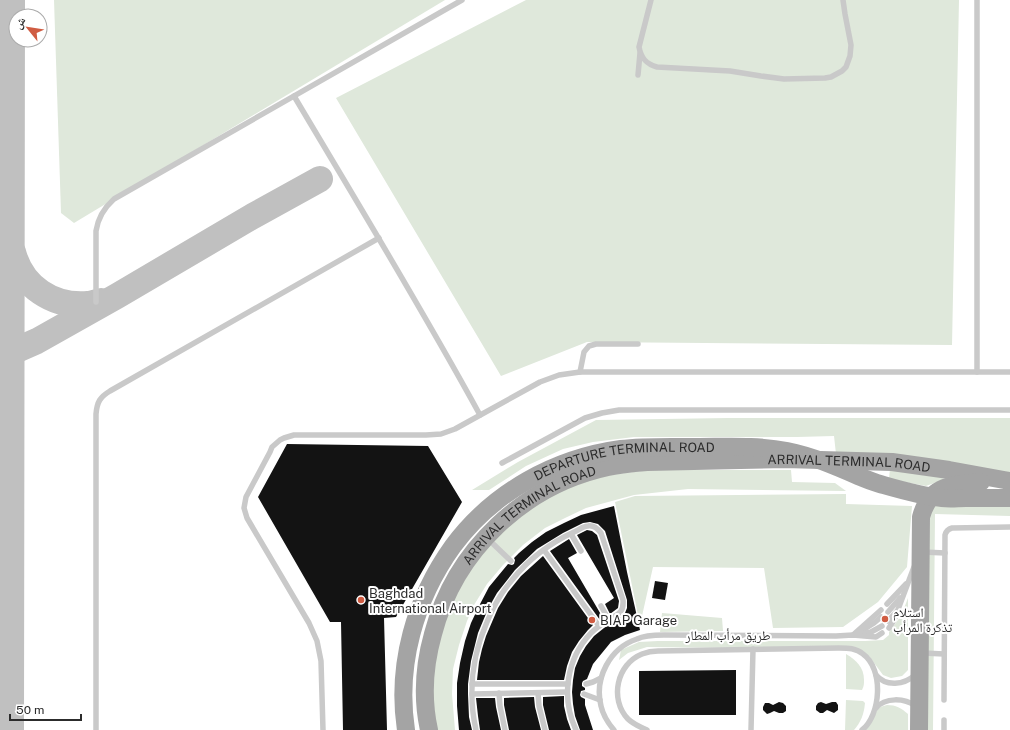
<svg xmlns="http://www.w3.org/2000/svg" width="1010" height="730" font-family="'Public Sans','Noto Naskh Arabic',sans-serif">
	<rect width="100%" height="100%" fill="#fff"/>
	<g fill="#dfe8db">
		<path d="M54 0H445L74 223 61 213Z"/>
		<path d="M526 0H959L952 345 587 342 501 376 336 98Z"/>
		<path d="M728 418H1010V473L836 454 834 436 797 437H634L593 442 563 449 526 466 489 490H472L518 462 596 420Z"/>
		<path d="M890 468 929 473 945 479 926 486 889 479Z"/>
		<path d="M651 470H791L792 482 835 483 846 491 688 489 634 495 586 508 565 518 545 528 523 545 503 565 487 584 474 605 467 621 459 645 453 669 452 694 455 730H437L433 708 432 676 436 645 458 590 484 550 505 527 547 497 591 477Z"/>
		<path d="M846 494V504L912 506 907 567 878 602 843 627 773 628 764 568 653 567 640 625 615 502 635 496Z"/>
		<path d="M930 506H1010V516L935 514 933 730H922Z"/>
		<path d="M908 598V670L902 676 891 678 883 675 869 656 858 653 852 649 647 647 628 653 619 660 621 650 639 642 658 641H865L883 640 889 635V632L901 616Z"/>
		<path d="M662 613 722 618 723 631 660 632Z"/>
		<path d="M846 654C856 660 864 667 864 680 864 684 864 686 862 690L846 689Z"/>
		<path d="M846 700 863 701 865 703C864 714 861 722 854 730H845Z"/>
		<path d="M887 705C896 705 901 708 908 714V730H865L875 713 880 707Z"/>
	</g>
	<g fill="none" stroke-linecap="round" stroke-linejoin="round">
		<g stroke="#c0c0c0" stroke-width="26">
			<path d="M13 252C22 287 53 307 88 304 92 304 97 302 101 301"/>
			<path d="M0 354 12 352 37 341 117 296 253 216 320 179"/>
			<path d="M11 730 12 0"/>
		</g>
	</g>
	<g fill="#131313">
		<path d="M287 444 428 446 462 502 396 617 384 618 387 730H343L341 622H330L258 497Z"/>
		<path d="M614 506 627 572 640 630 625 635 611 642 593 664 587 679 583 681 582 683V686L585 688V690L581 691 580 695 581 697 585 699V705L593 730H580L575 716 573 704 572 692 573 680 575 668 580 656 586 646 594 636 604 628 620 618 625 613 627 608V600L605 531 598 524 590 522 583 523 563 533 537 549 515 570 497 593 488 609 478 633 471 661 468 684V694L469 717 472 730H459L457 706V683L460 663 465 641 471 623 479 606 489 587 508 564 512 565 514 564 515 560 514 558 519 553 532 542 546 532 564 523 581 515Z"/>
		<path d="M587 530 592 531 597 535 619 601 618 608 610 614 605 604 614 598 577 535Z"/>
		<path d="M569 539 577 553 568 558 603 618 600 620 550 551Z"/>
		<path d="M543 556 593 625 588 630 579 641 572 652 567 666 564 680H477L479 662 482 649 486 636 498 608 508 592 521 576Z"/>
		<path d="M655 581 668 583 665 600 652 598Z"/>
		<path d="M736 670V715H639V671Z"/>
		<path d="M564 696V706L567 719 571 730H549L543 705V697Z"/>
		<path d="M534 697 535 707 541 730H509L504 705V698Z"/>
		<path d="M476 698H495L496 707 501 730H480L478 716Z"/>
		<path d="M779 702 783 703 786 706V711L783 713H779L774 711 770 713 767 714 763 710V707L765 703H769L773 705Z"/>
		<path d="M821 702 826 704 832 702H836L838 705V710L834 713 827 710 823 713H820L816 710V706L818 703Z"/>
	</g>
	<g fill="none" stroke-linecap="round" stroke-linejoin="round">
		<g stroke="#c9c9c9" stroke-width="5.5">
			<path d="M651 0 639 47C641 58 646 64 657 67L730 71 761 76 784 79 825 78 831 77 842 71 846 67 850 56 851 45 845 14 843 0"/>
			<path d="M977 0V372"/>
			<path d="M638 75 640 53"/>
			<path d="M294 96C357 202 421 307 480 415"/>
			<path d="M96 302V231C98 217 104 208 114 199L462 0"/>
			<path d="M580 372 584 352 589 346 596 344H638"/>
			<path d="M502 463 585 418 602 413 619 410H1010"/>
			<path d="M571 534 581 551"/>
			<path d="M488 539 511 561"/>
			<path d="M544 550 599 626"/>
			<path d="M923 552 945 553"/>
			<path d="M887 604 906 584"/>
			<path d="M601 606 609 620"/>
			<path d="M888 612 900 598"/>
			<path d="M888 621 896 612"/>
			<path d="M889 628 894 620 914 567"/>
			<path d="M863 630 874 623 881 617"/>
			<path d="M860 634 871 632 882 626"/>
			<path d="M853 635 881 610"/>
			<path d="M923 653 944 654"/>
			<path d="M876 675C886 687 904 685 915 675"/>
			<path d="M472 684H568"/>
			<path d="M586 684 593 682 601 678"/>
			<path d="M499 693 500 706 505 730"/>
			<path d="M538 693 539 706 545 730"/>
			<path d="M472 694 567 692"/>
			<path d="M584 694 600 700"/>
			<path d="M944 700 945 535C946 531 948 529 952 528L1010 527"/>
			<path d="M876 708C885 697 905 698 915 706"/>
			<path d="M96 730V414C97 402 100 397 110 391L379 238"/>
			<path d="M323 730 321 661 317 641 309 623 247 518 244 508 246 497 270 452 272 447 280 440 284 438 294 435H426L441 434 455 429 540 382 559 375 580 372H1010"/>
			<path d="M476 730C468 694 472 656 487 622 493 607 501 593 512 580 528 560 550 543 574 532 579 530 583 526 588 526 594 525 598 529 601 533L623 600C624 613 618 614 608 620 602 624 596 628 591 633 566 659 561 698 576 730"/>
			<path d="M614 730C608 723 603 715 601 706 594 678 610 648 637 639 645 635 655 635 664 635L836 636 853 635 876 637 882 633"/>
			<path d="M647 730C640 727 633 724 628 719 609 699 617 664 642 654 647 652 652 651 658 651L839 648C848 648 856 648 863 654 884 669 881 715 862 730"/>
			<path d="M751 730 753 649"/>
			<path d="M944 730V720"/>
		</g>
		<g stroke="#a4a4a4" stroke-width="18">
			<path id="s1" d="M429 730C422 698 424 666 433 634 455 550 524 485 608 467 621 464 634 463 647 462L785 459 892 462 949 470 1004 480 1010 481"/>
			<path d="M919 730 921 517C930 484 952 485 981 482"/>
		</g>
		<path stroke="#a4a4a4" stroke-width="18" id="s2" d="M406 730C396 665 415 599 453 546 493 492 555 458 621 449 645 446 671 447 696 447 726 447 757 445 787 451 812 456 835 466 858 476 866 479 873 482 880 484 901 490 921 496 942 498 950 499 958 498 966 498 981 498 995 498 1010 498"/>
	</g>
	<g fill="#d05c42" stroke="#fff" stroke-width="1.5">
		<circle cx="361" cy="600" r="4"/>
		<circle cx="885" cy="619" r="4"/>
		<circle cx="592" cy="620" r="4"/>
	</g>
	<g text-anchor="middle" dominant-baseline="central" stroke-width="4" stroke-linejoin="round" paint-order="stroke">
		<g font-size="13" fill="#2c2c2c" stroke="#fff">
			<text stroke="none"><textPath href="#s2" startOffset="395">DEPARTURE TERMINAL ROAD</textPath></text>
			<text stroke="none"><textPath href="#s1" startOffset="593">ARRIVAL TERMINAL ROAD</textPath></text>
			<text stroke="none"><textPath href="#s1" startOffset="257">ARRIVAL TERMINAL ROAD</textPath></text>
			<text x="728" y="635">طريق مرأب المطار</text>
		</g>
		<g font-size="13" fill="#2c2c2c" stroke="#fff" text-anchor="start">
			<text x="369" y="593">Baghdad<tspan x="369" dy="15">International Airport</tspan></text>
			<text x="893" y="612">استلام<tspan x="893" dy="15">تذكرة المرأب</tspan></text>
			<text x="600" y="620">BIAP Garage</text>
		</g>
	</g>
	<g transform="translate(28 28) rotate(300)"><circle r="19" fill="#ffffff" stroke="#ababab"/>
	<path d="M0-3L7 15L0 10L-7 15Z" fill="#d05c42"/>
	<text y="-6" font-size="11" font-weight="bold" text-anchor="middle" fill="#2c2c2c">ش</text>
	</g>
	<path d="M10 714v6h71v-6" fill="none" stroke="#2c2c2c" stroke-width="2"/>
	<text x="16" y="714" font-size="12" fill="#2c2c2c" stroke="#ffffff" stroke-width="3" paint-order="stroke">50 m</text>
</svg>
